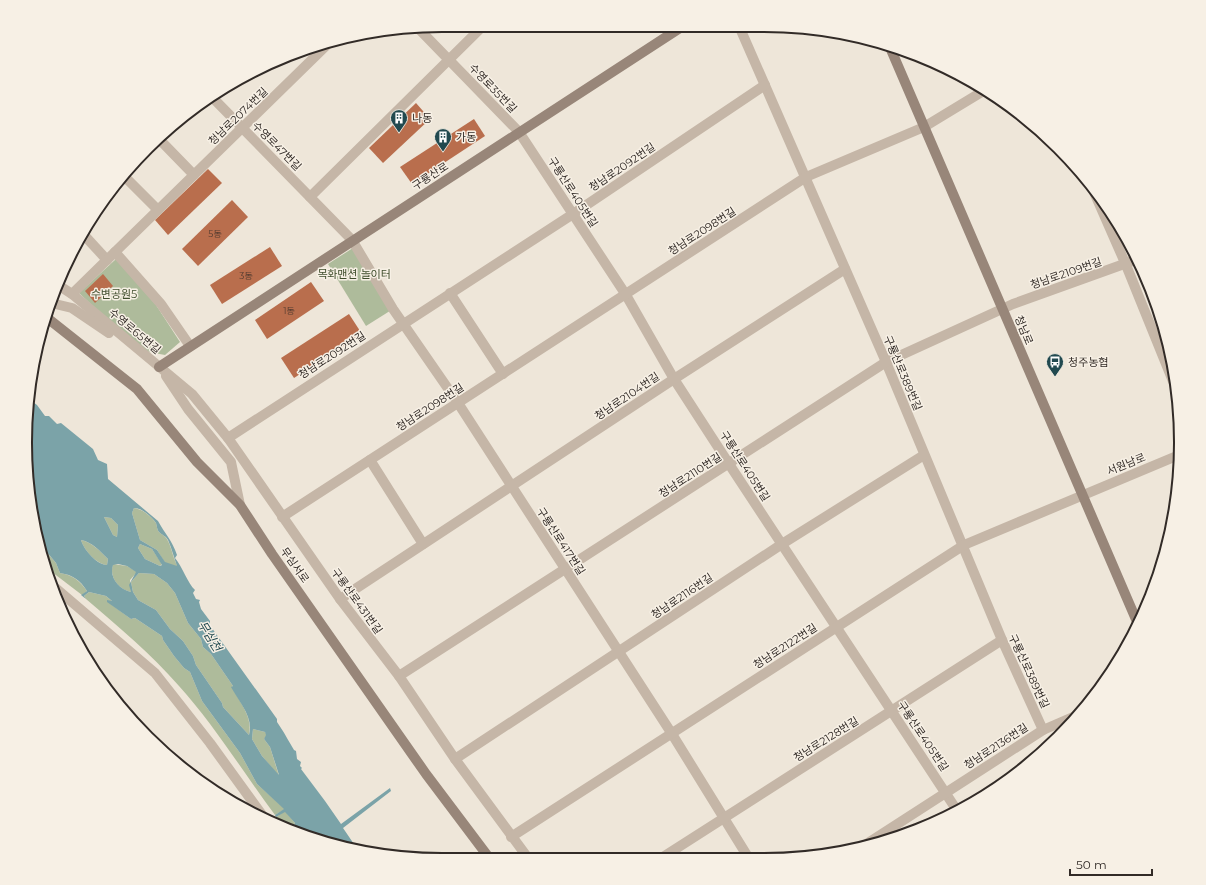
<svg xmlns="http://www.w3.org/2000/svg" width="1206" height="885" font-family="Montserrat,'Noto Sans KR',sans-serif">
	<rect width="100%" height="100%" fill="#eee6d9"/>
	<g fill="#aebb9b">
		<path d="M356 246 393 309 366 326 328 264Z"/>
		<path d="M116 259 156 305 180 342 165 355 149 352 126 337 79 293Z"/>
		<path d="M134 508C142 509 151 516 156 523 157 526 157 530 159 532 162 535 166 536 168 541 172 549 173 558 178 567L165 563 157 550 140 540 132 513Z"/>
		<path d="M104 517 111 518 118 525 117 537 113 535Z"/>
		<path d="M81 540C93 543 100 551 108 559L107 565C96 564 84 550 81 540Z"/>
		<path d="M140 544 152 549 162 564 160 566 145 559 138 548Z"/>
		<path d="M45 550 56 563 60 573C73 575 80 581 87 591L82 595 48 569 43 552Z"/>
		<path d="M113 564 127 566 137 572 130 580 131 592C118 589 109 577 113 564Z"/>
		<path d="M139 573 154 574 167 583 175 593 188 623 201 639 203 647 211 654 233 686 232 687C240 703 253 717 249 735L223 707 222 703 196 665 193 656 183 641 170 629 156 610 138 600 133 592 131 582Z"/>
		<path d="M89 592 106 596 113 602 112 605 131 619 135 618 162 636 163 640 174 656 184 668 190 672 202 701 240 753 257 784 285 809 275 815C243 772 215 726 179 686 151 654 119 627 86 599L84 596Z"/>
		<path d="M253 729 265 732 267 735 264 739 270 747 279 776 262 756 252 739Z"/>
		<path d="M285 811 295 823 294 826 297 832 283 826 276 817Z"/>
	</g>
	<path fill="#7ba3a8" fill-rule="evenodd" d="M29 399 37 405 45 416H49L57 424 61 423 93 449 98 460 107 464 108 479 158 521C165 534 172 540 177 555L175 558C182 566 188 584 195 590L193 593 196 599 200 600 199 602 201 609 210 621V625L214 631 277 719V722C284 732 288 740 294 750L296 751 297 759 301 762 300 766 302 768 301 769 325 801 341 824 390 788 391 791 343 828 358 850 334 846 297 832 294 826 295 823 285 812 276 817 275 815 284 809 257 784 240 753 202 701 190 672 184 668 174 656 163 640 162 636 135 618 131 619 107 602V600L112 601 106 596 89 592 84 596 86 599 81 595 87 591C80 580 73 575 60 573L56 563 46 551 43 552 29 497ZM134 508C142 508 151 516 156 523 157 526 157 530 159 532 162 535 166 536 168 540 172 549 174 558 177 566L165 562 157 550 140 540 132 513ZM104 517 111 518 118 525 117 537 113 535ZM81 540C92 542 100 551 108 559L107 565C97 565 84 550 81 540ZM140 544 152 549 162 565 160 566 145 559 138 548ZM118 564 127 566 136 572 129 585 131 592C118 589 109 577 113 565ZM139 573 154 574 167 583 175 593 188 623 201 639 203 647 211 654 233 686 231 687C239 702 254 717 249 735L223 707 222 703 196 665 193 656 183 641 170 629 156 610 138 600 133 592 131 582ZM253 729 265 732 266 735 264 739 270 747 279 775 262 756 252 739Z"/>
	<g fill="#b96e4d">
		<path d="M416 103 430 119 383 163 369 148Z"/>
		<path d="M474 119 485 136 412 184 400 167Z"/>
		<path d="M208 169 222 183 168 235 155 220Z"/>
		<path d="M232 200 248 217 198 266 182 249Z"/>
		<path d="M270 247 282 266 222 304 210 285Z"/>
		<path d="M103 274 113 286 95 303 85 291Z"/>
		<path d="M311 282 324 301 267 339 255 320Z"/>
		<path d="M349 314 362 334 294 378 281 358Z"/>
	</g>
	<g fill="none" stroke-linecap="round" stroke-linejoin="round">
		<g stroke="#c5b6a7" stroke-width="10">
			<path d="M739 26 886 362 1002 640 1043 730"/>
			<path d="M418 28 519 132 626 295 674 379 729 464 956 809"/>
			<path d="M210 95 352 240 393 309 458 403 672 734 748 857"/>
			<path d="M160 140 194 175"/>
			<path d="M123 175 158 210"/>
			<path d="M1090 183 1126 265 1175 386"/>
			<path d="M310 197 484 25"/>
			<path d="M84 235 107 260"/>
			<path d="M115 252 161 304 190 346"/>
			<path d="M58 285 72 294 192 394 228 438 340 599 399 676 455 759 528 858"/>
			<path d="M450 293 503 374"/>
			<path d="M72 294 332 40"/>
			<path d="M51 303 72 308 109 333"/>
			<path d="M166 376 188 409 231 462 240 505"/>
			<path d="M228 438 573 214 765 85"/>
			<path d="M370 460 423 544"/>
			<path d="M282 517 806 177 924 127 985 90"/>
			<path d="M52 585 155 673 210 743 265 819"/>
			<path d="M340 599 674 379 845 269"/>
			<path d="M399 676 886 362 1013 304 1138 259"/>
			<path d="M455 759 782 544 924 455"/>
			<path d="M511 837 964 545 1179 455"/>
			<path d="M868 843 1043 730 1080 714"/>
			<path d="M663 857 1002 640"/>
		</g>
		<g stroke="#988679" stroke-width="10">
			<path d="M889 45 1138 624"/>
			<path d="M46 317 137 389 197 462 240 505 272 554 426 774 490 859"/>
			<path d="M159 367 683 26"/>
		</g>
	</g>
	<defs>
		<g id="building-pin" transform="scale(0.9)"><path d="M0 17L-7.5 6A9.5 9.5 0 1 1 7.5 6Z" fill="#21494f" stroke="#f7f0e5"/><path d="M-4-6H4V6H1V3H-1V6H-4ZM-2.5-4.3h1.7v1.8h-1.7ZM.8-4.3h1.7v1.8H.8ZM-2.5-1h1.7V.8h-1.7ZM.8-1h1.7V.8H.8Z" fill="#fff"/></g>
		<g id="bus-pin" transform="scale(0.9)"><path d="M0 17L-7.5 6A9.5 9.5 0 1 1 7.5 6Z" fill="#21494f" stroke="#f7f0e5"/><path d="M-5-6H5V4H4V6H2V4H-2V6H-4V4H-5ZM-3.5-4V0h7V-4ZM-3.5 1.2v1.5H-2V1.2ZM2 1.2v1.5H3.5V1.2Z" fill="#fff"/></g>
	</defs>
	<g fill-rule="evenodd">
		<use href="#building-pin" x="399" y="118"/>
		<use href="#building-pin" x="443" y="137"/>
		<use href="#bus-pin" x="1055" y="362"/>
	</g>
	<g text-anchor="middle" dominant-baseline="central" stroke-width="3" stroke-linejoin="round" paint-order="stroke">
		<g font-size="9" fill="#543c30">
			<text x="215" y="233">5동</text>
			<text x="246" y="275">3동</text>
			<text x="289" y="310">1동</text>
		</g>
		<g font-size="11" fill="#322b27" stroke="#f7f0e5">
			<text transform="translate(493 88) rotate(46)">수영로35번길</text>
			<text transform="translate(238 116) rotate(-44)">청남로2074번길</text>
			<text transform="translate(277 146) rotate(45)">수영로47번길</text>
			<text transform="translate(622 167) rotate(-34)">청남로2092번길</text>
			<text transform="translate(430 176) rotate(-33)">구룡산로</text>
			<text transform="translate(573 192) rotate(57)">구룡산로405번길</text>
			<text transform="translate(702 231) rotate(-33)">청남로2098번길</text>
			<text transform="translate(1066 273) rotate(-19)">청남로2109번길</text>
			<text transform="translate(1024 330) rotate(67)">청남로</text>
			<text transform="translate(135 331) rotate(40)">수영로65번길</text>
			<text transform="translate(332 355) rotate(-33)">청남로2092번길</text>
			<text transform="translate(903 373) rotate(67)">구룡산로389번길</text>
			<text transform="translate(627 396) rotate(-34)">청남로2104번길</text>
			<text transform="translate(430 407) rotate(-33)">청남로2098번길</text>
			<text transform="translate(1126 464) rotate(-22)">서원남로</text>
			<text transform="translate(745 466) rotate(57)">구룡산로405번길</text>
			<text transform="translate(690 475) rotate(-33)">청남로2110번길</text>
			<text transform="translate(561 541) rotate(57)">구룡산로417번길</text>
			<text transform="translate(295 565) rotate(55)">무심서로</text>
			<text transform="translate(682 596) rotate(-34)">청남로2116번길</text>
			<text transform="translate(357 601) rotate(54)">구룡산로431번길</text>
			<text transform="translate(785 646) rotate(-33)">청남로2122번길</text>
			<text transform="translate(1029 671) rotate(65)">구룡산로389번길</text>
			<text transform="translate(923 736) rotate(56)">구룡산로405번길</text>
			<text transform="translate(826 739) rotate(-32)">청남로2128번길</text>
			<text transform="translate(996 746) rotate(-33)">청남로2136번길</text>
		</g>
		<g font-size="11" fill="#322b27" stroke="#f7f0e5" text-anchor="start">
			<text x="412" y="118">나동</text>
			<text x="456" y="137">가동</text>
			<text x="1068" y="362">청주농협</text>
		</g>
		<g font-size="11" fill="#404e2d" stroke="#f7f0e5">
			<text x="354" y="274">목화맨션 놀이터</text>
			<text x="114" y="294">수변공원5</text>
		</g>
		<g font-size="12" font-style="italic" fill="#21494f" stroke="#f7f0e5">
			<text transform="translate(210 636) rotate(58)">무심천</text>
		</g>
	</g>
	<path d="M0 0H1206V885H0ZM442 32H764A410 410 0 0 1 1174 442V443A410 410 0 0 1 764 853H442A410 410 0 0 1 32 443V442A410 410 0 0 1 442 32Z" fill="#f7f0e5" fill-rule="evenodd"/>
	<path fill="none" stroke="#322b27" stroke-width="2" d="M442 32H764A410 410 0 0 1 1174 442V443A410 410 0 0 1 764 853H442A410 410 0 0 1 32 443V442A410 410 0 0 1 442 32Z"/>
	<path d="M1070 869v6h82v-6" fill="none" stroke="#322b27" stroke-width="2"/>
	<text x="1076" y="869" font-size="12" fill="#322b27" stroke="#f7f0e5" stroke-width="3" paint-order="stroke">50 m</text>
</svg>
